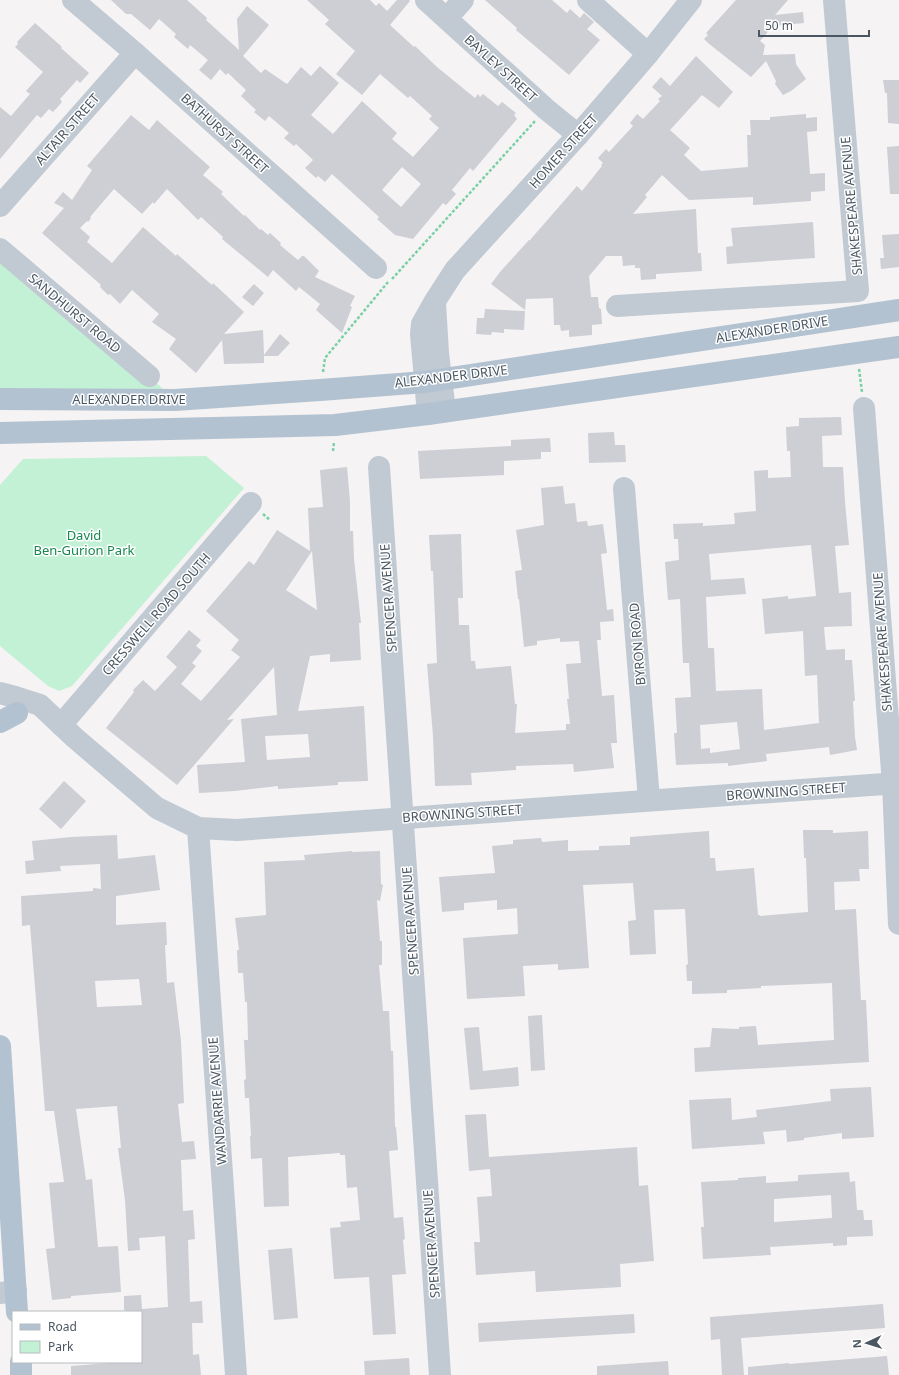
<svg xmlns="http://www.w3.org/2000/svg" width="899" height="1375" font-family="'Noto Sans',sans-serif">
	<rect width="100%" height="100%" fill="#f5f3f3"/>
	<g fill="#c3f1d5">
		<path d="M0 249 149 376 175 400 0 399Z"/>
		<path d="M206 456 244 488 72 686 59 691 48 686 0 646V485L23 459Z"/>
	</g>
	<g fill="#cdcfd5" fill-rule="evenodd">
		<path d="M111 0H187L207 18 206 20 239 50 237 19 247 6 269 25 243 56 261 73 265 69 287 84 301 67 311 76 320 66 339 83 311 115 333 134 362 101 397 133 392 139 413 157 439 128 429 119 432 116 410 96 408 98 380 74 362 95 336 74 355 51 325 24 329 20 307 0H370L376 6 379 3 387 11 397 0H409L410 1 390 25 414 47 415 46 437 67 475 98 478 94 480 97 483 94 498 106 502 102 516 113 514 115 517 119 473 171 470 168 452 190 456 194 446 205 443 203 413 239 395 235 377 219 379 217 332 174 325 182 318 176 316 178 305 168 313 160 296 144 294 146 284 138 289 133 269 116 265 121 254 112 256 110 241 96 246 90 228 73 226 75 220 69 211 80 199 70 208 60 190 45 188 49 174 37 176 34 159 19 150 30 131 14H126ZM402 167 421 184 401 207 382 190Z"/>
		<path d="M485 0H552L567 13 570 9 580 18 584 13 594 22 587 29 600 40 569 75 516 30 517 28Z"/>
		<path d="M736 0H788L775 15 803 12 804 23 773 26 760 41 765 45 763 55 795 54 796 64 806 79 791 91 783 95 775 84 776 81 766 61 751 77 708 43 704 39 708 35 706 33Z"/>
		<path d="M35 23 62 47 61 48 89 73 80 83 77 80 60 99 62 102 53 112 49 109 41 118 37 115 0 159V107L11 116 30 94 26 91 43 72 15 47 18 44 17 42Z"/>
		<path d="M696 56 733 92 719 108 702 95 670 130 690 148 684 155 701 171 748 167 747 135H751L750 120H770V117L806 114V118L817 117V131L807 132 810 174 825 173V191L811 192V201L753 205V197L689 200 662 175 645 195 647 197 633 214 696 209 698 253H701L702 271 656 274V279L641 280 640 268H635V265L623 266 622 256H606L589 276 591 297H598L599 308 601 309 602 324 592 325V335L569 337V330L561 331 560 325H554L553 298 526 299 525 310 491 284 500 272 529 240H530L577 186 582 191 602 166 601 165 603 163 598 158 606 149 609 152 633 126 630 123 637 114 643 119 660 101 658 99 662 96 652 87 661 77 670 86Z"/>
		<path d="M883 80H899V124L888 123 887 93H885Z"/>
		<path d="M131 115 149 130 157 120 210 167 203 175 223 192 221 194 244 216 245 215 260 230 261 229 268 235 270 233 281 243 280 245 298 260 302 256H304L319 271 315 277 355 296 350 306 352 307 342 333 316 310 320 304 299 287 296 291 273 270 268 277 222 239 223 237 201 217 198 220 167 189 154 204 153 202 142 214 114 189 90 217 91 218 88 222 87 221 80 228 90 237 87 242 112 263 143 227 176 256 177 254 212 285 213 283 244 312 224 334 263 330 264 355 280 334 290 343 278 356H264V363L224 364 222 340 196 373 169 349 176 339 152 322 159 314 132 290 120 304 110 294 108 295 100 287 101 285 42 233 64 208 54 203 63 192 72 200 92 170 87 166Z"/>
		<path d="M899 146V194H890L887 147Z"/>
		<path d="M813 222 815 258 727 264 726 247 733 246 731 228Z"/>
		<path d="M899 234V267L881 269 880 258H884L882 235Z"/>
		<path d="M254 284 264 293 253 306 242 297Z"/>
		<path d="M485 309 525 311 524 330 504 329V333L492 332 491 335 476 334 477 318H484Z"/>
		<path d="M841 417 842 435 822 436 823 467H843L845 502 849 545 835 546 839 593 851 592 852 626 824 627 826 650 845 649V660H852L855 701H853L855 737 857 750 830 755 829 747 766 754 767 761 728 766V763L676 765 674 733H677L675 698 691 697 689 663H683L680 599 668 600 665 562 679 560 678 539H674L673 524 703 523V526L735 524 734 513 756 511 754 471 768 470V478L791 477 790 451H787L786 427 799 426V418ZM811 545 816 596 788 599V596L762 599 765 634 803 631 805 676 817 675 819 723 764 730 762 689 716 691 714 648H708L706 597 746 594 744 578 711 580 709 554ZM737 722 740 749 710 753V748L701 749 700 725Z"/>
		<path d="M614 432 615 445H625L626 462 589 463 588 433Z"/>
		<path d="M550 438 551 452H541V459L504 461V475L420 479 418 451 511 446V440Z"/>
		<path d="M347 467 350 501V531H353L354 559 361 623H359L361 660 330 662V654L310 656 298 711 364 706 368 781 338 782V785L278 789V786L235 791 199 793 197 765 245 762 241 719 277 715 274 667 227 720 234 719 177 785 106 728 134 692 133 690 143 680 155 691 177 667 166 657 189 630 201 640 196 646 202 651 192 663 196 666 181 684 201 701 240 657 231 650 239 640 206 611 249 561 254 565 277 530 310 551 308 508 323 507 320 470ZM312 551 317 610 286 590ZM308 734 310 757 267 760 265 736Z"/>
		<path d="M563 486 565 504 575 503 577 522 587 521 588 526 603 524 607 553 601 554 607 610 613 609 614 621 600 622 601 640H597L602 696 614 695 617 743H611L614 768 574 772 573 764 516 766V770L471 773 472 785 435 786 433 736 427 664 437 663 433 571H431L429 535 461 534 463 598H458L459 625H469L471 661H475L476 669 511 666 515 704H517L515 733 566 730V724H570L567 699H569L566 664 581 663 579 641 560 642V638L537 641V645L524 647 519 599H518L515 571 522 570 516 530 544 525 541 488Z"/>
		<path d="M64 781 86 801 61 829 39 809Z"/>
		<path d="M803 830H833V833L868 831 869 869H859L860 881 834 882 835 910 856 909 861 1000H866L869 1062 695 1072 694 1048 710 1047 712 1028 739 1029V1027L756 1026 758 1045 834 1040 832 983 761 986V988L727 990V993L692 994V981H687L686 965 688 964 685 909 654 910 656 954 630 955 628 921 636 920 633 883 583 885 589 968 558 970V964L523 966 525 996 467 999 463 938 518 934 517 908 497 910V900L464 903V910L442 912 439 877 495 873 492 846 513 844V840L541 838 542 842 568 840V851L599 850V846L630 845V837L709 831 710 858H715L716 871 754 868 758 915H760V916L808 912 806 858H804Z"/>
		<path d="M117 835 118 859 155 855 160 890 116 896V925L166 922 167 945H165L167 983 174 982 181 1041 184 1103 178 1104 182 1142 194 1141 196 1159 181 1160 183 1211 193 1210 195 1239 188 1240 190 1302 202 1301 203 1323H192L193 1355 199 1354 201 1375H71V1366L121 1362H141V1312H126V1310H124V1296L141 1295 142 1309 168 1307 165 1236 139 1238 140 1250 128 1251 125 1200 118 1148H121L117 1106 76 1109 86 1180 92 1179 98 1247 118 1246 121 1292 71 1296V1298L52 1300 46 1249 55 1248 49 1183 64 1182 54 1111H45L30 925 22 926 21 896 93 891V888L101 889 100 864 60 866 61 871 26 874 25 861 34 860 32 841 71 837ZM139 979 142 1005 97 1007 95 981Z"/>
		<path d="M352 851V852L380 851 381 884 383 885 380 901 377 900 380 941H382V965H379L383 1011H389L391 1051H393L395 1127H396L398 1150 389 1151 394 1218 403 1217 405 1239 403 1240 406 1274 392 1275 396 1334 373 1335 369 1277 334 1279 330 1228 341 1227 340 1222 360 1220 357 1187 347 1188 345 1155H340V1153L288 1157 289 1206 264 1207 262 1158 251 1159 250 1136H251L249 1098H245L244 1080 246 1079 244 1040H248L247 1002H245L243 973H238L237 950H239L235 918 266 915 264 862 305 860 304 855Z"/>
		<path d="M542 1015 545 1070 531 1071 528 1016Z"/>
		<path d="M479 1027 483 1071 518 1067 519 1086 470 1090 464 1028Z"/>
		<path d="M871 1087 874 1137 842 1139V1133L804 1138V1140L787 1142 786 1130 763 1132 765 1144 692 1149 689 1100 731 1098 732 1120 757 1117 756 1110 831 1101 830 1089Z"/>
		<path d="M486 1114 489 1157 637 1147 639 1186 648 1185 654 1261 620 1264 621 1287 536 1292 535 1271 476 1275 474 1242H480L477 1197 492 1196 490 1169 469 1171 465 1115Z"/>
		<path d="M849 1172 850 1182 855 1181 857 1210H863L864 1220H872L873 1236 847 1237V1245L833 1246V1243L770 1247 771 1255 703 1259 701 1227H704L701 1182 738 1180V1178L766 1176V1183L798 1181V1175ZM831 1195 832 1218 774 1222V1199Z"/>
		<path d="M292 1248 298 1318 274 1320 268 1250Z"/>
		<path d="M883 1304 885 1328 741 1338 744 1375H722L720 1339 711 1340 710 1317Z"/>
		<path d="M634 1314 635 1333 479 1342 478 1323Z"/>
		<path d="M887 1356 889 1375H748V1367L789 1363V1364Z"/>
		<path d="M409 1358 410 1375H365L364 1361Z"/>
		<path d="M668 1361 669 1375H597V1366Z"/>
	</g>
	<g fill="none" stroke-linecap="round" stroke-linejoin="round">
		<g stroke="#7ad0a6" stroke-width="2.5" stroke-dasharray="3 2" stroke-linecap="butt">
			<path d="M392 279 535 121"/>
			<path d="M859 369 862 392"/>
			<path d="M323 372 325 358 388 282"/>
			<path d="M333 451 334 442"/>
			<path d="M263 514 270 520"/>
		</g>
		<g stroke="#c1cad2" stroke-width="22">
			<path d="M73 0 135 53 376 268"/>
			<path d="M426 0 546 109 578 135"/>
			<path d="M588 0 648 54"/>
			<path d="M447 18 463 0"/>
			<path d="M0 206 135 53"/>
			<path d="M0 249 149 376"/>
			<path d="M435 303 438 353 445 411"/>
			<path d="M617 306 858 291 834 0"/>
			<path d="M864 408 893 784 899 924"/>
			<path d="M428 414 421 334 422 324 435 301 455 270 578 135 648 54 691 0"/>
			<path d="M379 467 440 1375"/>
			<path d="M624 488 649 800"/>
			<path d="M0 693 15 697 40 705 75 738 157 808 198 828 237 830 899 783"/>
			<path d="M61 725 251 503"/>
			<path d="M198 828 236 1375"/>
			<path d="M0 1293 16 1291"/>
		</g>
		<g stroke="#b3c2d1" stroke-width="22">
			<path d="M0 399 175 400 320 390 425 382 899 310"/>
			<path d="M0 433 335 425 428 414 899 347"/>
			<path d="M0 722 17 713"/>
			<path d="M0 1046 17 1312"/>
			<path d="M21 1362V1375"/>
		</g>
	</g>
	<g text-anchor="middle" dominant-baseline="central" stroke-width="3" stroke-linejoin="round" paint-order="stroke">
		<g font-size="13" fill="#4a5661" stroke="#fff">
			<text transform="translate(501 68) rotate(42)">BAYLEY STREET</text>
			<text transform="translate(67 129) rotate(-49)">ALTAIR STREET</text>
			<text transform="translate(225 133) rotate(42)">BATHURST STREET</text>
			<text transform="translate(563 151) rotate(-48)">HOMER STREET</text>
			<text transform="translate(851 206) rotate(-95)">SHAKESPEARE AVENUE</text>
			<text transform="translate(75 313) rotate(40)">SANDHURST ROAD</text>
			<text transform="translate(772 329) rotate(-9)">ALEXANDER DRIVE</text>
			<text transform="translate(451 376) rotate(-7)">ALEXANDER DRIVE</text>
			<text x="129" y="399">ALEXANDER DRIVE</text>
			<text transform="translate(388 598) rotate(-94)">SPENCER AVENUE</text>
			<text transform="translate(156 614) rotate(-49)">CRESSWELL ROAD SOUTH</text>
			<text transform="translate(882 642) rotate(-94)">SHAKESPEARE AVENUE</text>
			<text transform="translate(637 644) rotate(-95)">BYRON ROAD</text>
			<text transform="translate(786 791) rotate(-4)">BROWNING STREET</text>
			<text transform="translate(462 813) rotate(-4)">BROWNING STREET</text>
			<text transform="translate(410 921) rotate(-94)">SPENCER AVENUE</text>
			<text transform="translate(217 1101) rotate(-94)">WANDARRIE AVENUE</text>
			<text transform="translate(431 1244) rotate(-94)">SPENCER AVENUE</text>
		</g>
		<g font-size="13" fill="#17864f" stroke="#fff">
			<text x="84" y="535">David<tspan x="84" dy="15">Ben-Gurion Park</tspan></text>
		</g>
	</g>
	<rect x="12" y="1311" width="130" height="52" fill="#ffffff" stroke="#b7bbc0"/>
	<rect x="20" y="1324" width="20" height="6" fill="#b3c2d1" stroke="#b7bbc0"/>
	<text x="48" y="1331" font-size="12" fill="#4a5661">Road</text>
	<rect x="20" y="1341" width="20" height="12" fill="#c3f1d5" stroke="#b7bbc0"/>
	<text x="48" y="1351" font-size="12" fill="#4a5661">Park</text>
	<g transform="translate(867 1343) rotate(266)" stroke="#ffffff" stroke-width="3" paint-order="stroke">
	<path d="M0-3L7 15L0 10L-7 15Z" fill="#4a5661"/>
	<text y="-6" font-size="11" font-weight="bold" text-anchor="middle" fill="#4a5661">N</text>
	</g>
	<path d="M759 30v6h110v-6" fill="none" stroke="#4a5661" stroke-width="2"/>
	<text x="765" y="30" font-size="12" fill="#4a5661" stroke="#ffffff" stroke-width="3" paint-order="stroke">50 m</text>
</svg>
